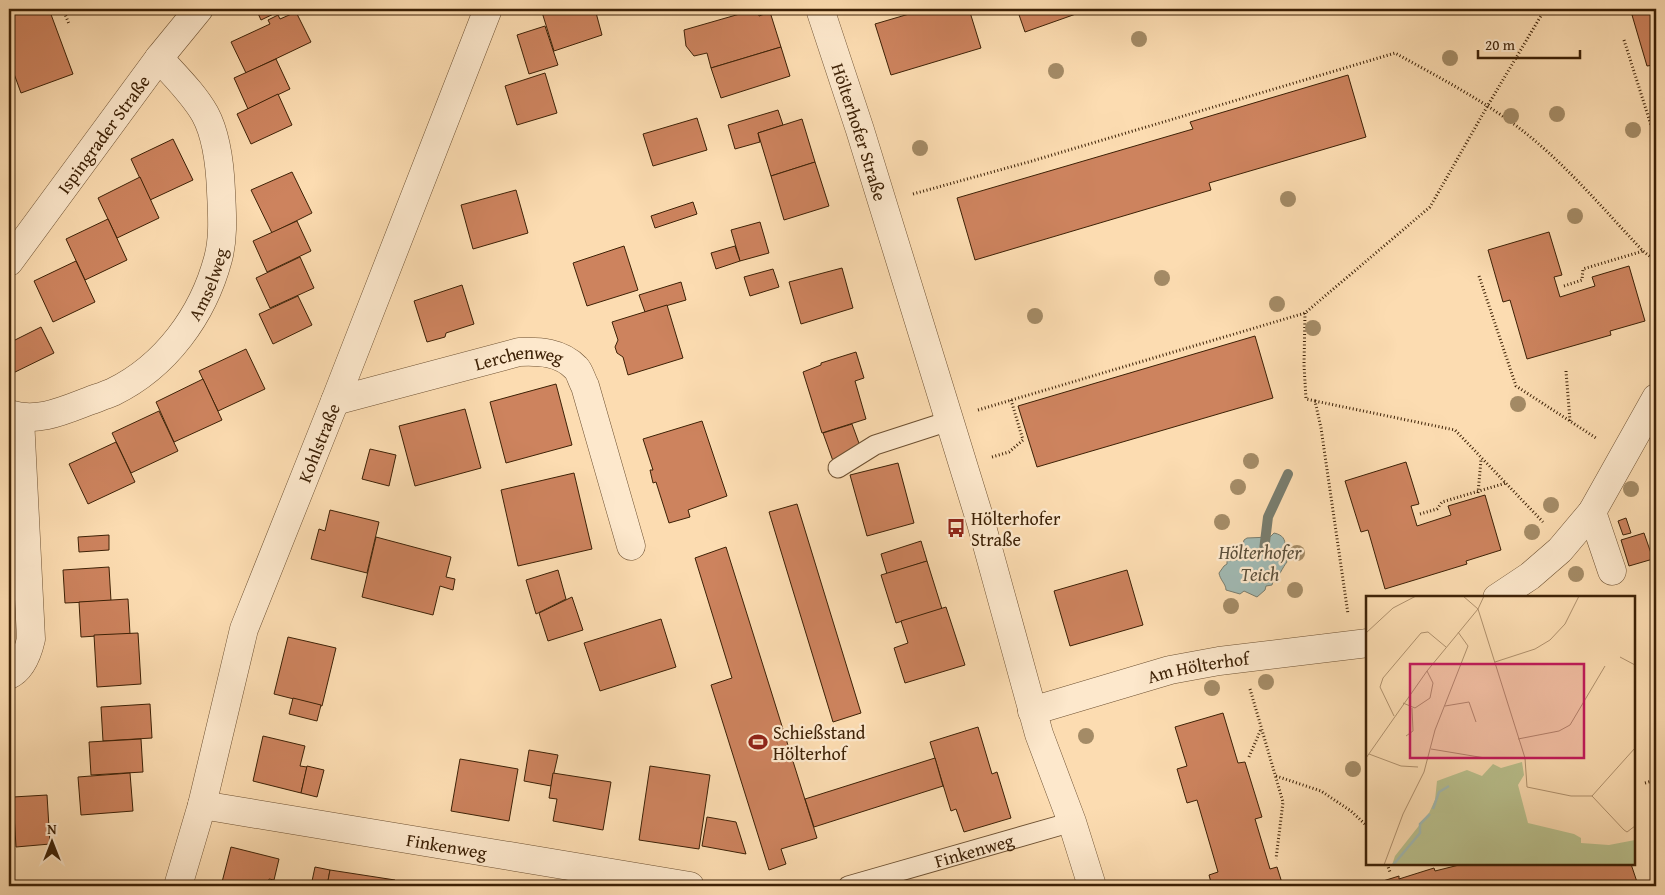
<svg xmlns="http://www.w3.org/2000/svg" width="1665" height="895" font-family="'Gentium Book Plus',serif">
	<rect width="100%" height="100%" fill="#fcdcb1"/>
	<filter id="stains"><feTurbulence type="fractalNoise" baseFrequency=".004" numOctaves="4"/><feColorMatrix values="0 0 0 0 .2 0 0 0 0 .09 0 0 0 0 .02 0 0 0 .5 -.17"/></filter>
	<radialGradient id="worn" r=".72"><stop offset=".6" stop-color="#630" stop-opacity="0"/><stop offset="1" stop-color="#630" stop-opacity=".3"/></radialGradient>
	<path fill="#a1bab4" stroke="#797d6e" d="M1274 533C1293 537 1280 552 1287 562 1282 568 1280 576 1273 581L1272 585 1266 586 1265 590 1257 597 1244 591 1240 594 1226 590C1226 584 1220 580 1219 573L1224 566 1227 564V561L1237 560C1237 552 1243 548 1244 540L1247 538 1270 537Z"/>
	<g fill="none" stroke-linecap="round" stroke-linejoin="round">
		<path stroke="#797d6e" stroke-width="10" d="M1264 550 1268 517 1288 474"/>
	</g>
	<g fill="#cd835e" stroke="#3d2106">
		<path d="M9 9H49L73 74 21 93 9 60Z"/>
		<path d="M256 9H284L261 20Z"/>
		<path d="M541 9H595L602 35 554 51Z"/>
		<path d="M757 9 759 16 770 12 781 47 711 68 707 53 694 56 686 46 684 30Z"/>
		<path d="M926 9H969L981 48 891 75 875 24Z"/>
		<path d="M1017 9H1090L1025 32Z"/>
		<path d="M1653 9H1656V72L1654 65 1647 66 1632 15Z"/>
		<path d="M296 12 311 42 246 73 231 42 270 24 268 20 278 15 280 19Z"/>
		<path d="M545 26 558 65 529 74 517 35Z"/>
		<path d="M781 47 790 76 721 98 711 68Z"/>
		<path d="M276 59 290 89 248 109 234 78Z"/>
		<path d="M545 73 557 113 517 125 505 86Z"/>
		<path d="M1348 75 1366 137 1209 183 1211 190 975 260 957 198 1193 129 1190 122Z"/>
		<path d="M278 94 292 125 251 144 237 114Z"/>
		<path d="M778 110 783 125 758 133 760 142 735 149 728 125Z"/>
		<path d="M697 118 707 150 653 166 643 134Z"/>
		<path d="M802 119 815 162 771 176 758 133Z"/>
		<path d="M173 139 193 180 150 200 131 159Z"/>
		<path d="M815 162 829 206 784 220 771 176Z"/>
		<path d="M292 172 312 213 272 233 251 190Z"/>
		<path d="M140 177 159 218 117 238 98 198Z"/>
		<path d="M516 190 528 233 473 249 461 205Z"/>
		<path d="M693 202 697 214 655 228 651 216Z"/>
		<path d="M108 219 127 260 85 280 66 239Z"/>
		<path d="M297 221 311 251 267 272 253 241Z"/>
		<path d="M760 222 769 253 740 261 731 230Z"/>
		<path d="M1549 232 1562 275 1554 277 1560 297 1595 286 1592 277 1629 266 1645 321 1610 331 1611 335 1527 359 1510 300 1503 302 1488 250Z"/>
		<path d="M624 246 638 290 587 306 573 263Z"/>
		<path d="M735 246 740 261 716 269 711 253Z"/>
		<path d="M300 257 314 288 270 308 256 278Z"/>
		<path d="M76 261 95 302 53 322 34 281Z"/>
		<path d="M842 268 853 308 801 324 789 282Z"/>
		<path d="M773 269 779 287 750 296 744 277Z"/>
		<path d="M681 282 686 300 645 312 639 295Z"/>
		<path d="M462 285 474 324 446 333 445 337 427 342 414 301Z"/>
		<path d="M298 296 312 325 273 344 259 314Z"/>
		<path d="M667 305 683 358 628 375 623 357 617 353 615 347 618 340 612 322Z"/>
		<path d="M41 327 54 353 9 375V343Z"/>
		<path d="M1255 336 1273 398 1037 467 1018 406Z"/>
		<path d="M246 349 265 389 218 411 199 371Z"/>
		<path d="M856 352 864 378 855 381 866 419 822 433 803 372 821 365V363Z"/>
		<path d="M203 379 222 420 174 442 156 402Z"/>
		<path d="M556 384 572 445 506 463 490 402Z"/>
		<path d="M465 409 481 468 415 486 399 426Z"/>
		<path d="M159 411 178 451 131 473 112 433Z"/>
		<path d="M702 421 727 496 688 510 690 517 669 523 656 482 653 483 650 470H653L643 439Z"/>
		<path d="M852 424 860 446 833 461 823 433Z"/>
		<path d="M116 442 135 482 88 504 69 464Z"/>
		<path d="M370 449 396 455 389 486 362 479Z"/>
		<path d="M1406 462 1419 504 1411 506 1417 526 1451 515 1448 506 1485 495 1501 550 1466 561 1467 564 1385 589 1368 530 1361 532 1345 481Z"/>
		<path d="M898 463 914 523 867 536 850 475Z"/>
		<path d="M574 473 592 549 518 566 501 490Z"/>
		<path d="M797 504 861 713 833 722 769 512Z"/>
		<path d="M330 510 379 522 367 573 311 559 319 529 325 531Z"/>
		<path d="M1626 518 1631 533 1623 535 1618 521Z"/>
		<path d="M1644 533 1653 559 1629 566 1621 540Z"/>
		<path d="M109 535V550L79 552 78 537Z"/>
		<path d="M376 537 451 557 446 577 455 579 453 590 440 586 433 615 362 597Z"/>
		<path d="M921 541 927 561 887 574 881 554Z"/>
		<path d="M726 547 817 838 781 849 786 864 769 870 711 685 732 678 695 558Z"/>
		<path d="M927 561 942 609 896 623 881 575Z"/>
		<path d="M109 567 111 601 65 603 63 570Z"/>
		<path d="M558 570 566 599 536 614 526 580Z"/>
		<path d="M1127 570 1143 625 1070 646 1054 591Z"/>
		<path d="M572 597 583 630 548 641 539 613Z"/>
		<path d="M128 599 130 634 81 637 79 602Z"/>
		<path d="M946 607 965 665 905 683 894 648 908 643 901 621Z"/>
		<path d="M661 619 676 667 600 691 584 643Z"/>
		<path d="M138 633 141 684 97 687 94 635Z"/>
		<path d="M288 637 336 648 322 706 274 694Z"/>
		<path d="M293 698 321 705 317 721 289 714Z"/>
		<path d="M150 704 152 738 103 741 101 707Z"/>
		<path d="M1223 713 1238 763 1245 762 1262 817 1255 819 1270 869 1277 867 1283 886H1212L1209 875 1218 872 1197 800 1187 803 1177 769 1187 766 1175 727Z"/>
		<path d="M978 727 992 774 997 772 1011 818 964 832 956 809 951 811 930 742Z"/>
		<path d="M263 736 305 746 300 766 307 767 301 793 253 781Z"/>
		<path d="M141 739 143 772 91 775 89 742Z"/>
		<path d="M529 750 558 755 551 786 524 781Z"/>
		<path d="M935 758 943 786 814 827 805 799Z"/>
		<path d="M460 759 518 769 509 821 451 811Z"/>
		<path d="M307 766 324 770 317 797 301 793Z"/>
		<path d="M650 766 710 775 699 849 639 840Z"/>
		<path d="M130 773 133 811 81 815 78 777Z"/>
		<path d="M553 773 611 782 603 830 553 821 557 799 549 798Z"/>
		<path d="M9 784H12L15 834H9Z"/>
		<path d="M47 795 50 844 16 847 13 797Z"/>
		<path d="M707 817 736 822 746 854 702 846Z"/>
		<path d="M231 847 279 859 274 880 269 879 267 886H221Z"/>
		<path d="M1463 864H1631L1638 885 1367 886 1399 876V879L1434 868 1435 871Z"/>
		<path d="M315 867 330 870 327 886H311Z"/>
		<path d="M330 870 395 880 394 886H327Z"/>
	</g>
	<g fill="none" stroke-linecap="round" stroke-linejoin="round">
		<g stroke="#6d5031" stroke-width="21">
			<g id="lane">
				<path d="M838 468 875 445 949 421"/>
				<path id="s1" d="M848 886 1072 822"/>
			</g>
		</g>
		<g stroke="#6d5031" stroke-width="29">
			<g id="street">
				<path id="s2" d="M820 9 860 130 981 523 1039 734 1072 822 1092 886"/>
				<path id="s3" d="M9 262 159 58 199 9"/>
				<path id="s4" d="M335 401 519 352C539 351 561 352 576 368 580 372 582 381 585 386L631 546"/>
				<path id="s5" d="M9 414C37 423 63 411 89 401 97 398 106 395 113 392 166 366 203 315 218 259 224 237 222 213 221 191 220 166 217 136 205 114 193 93 175 76 159 58"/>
				<path d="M1592 512 1612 571"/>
				<path d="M1497 598 1530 576 1560 550 1592 512 1656 398"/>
				<path d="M9 675C22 669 28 652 31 639L20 418"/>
				<path id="s6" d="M1032 711 1170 670 1219 661 1368 643"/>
				<path id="s7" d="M202 805 690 886"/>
				<path id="s8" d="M178 886 202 805 244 629 335 401 488 9"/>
			</g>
		</g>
		<g stroke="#3d2106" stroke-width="3" stroke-dasharray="1 2.5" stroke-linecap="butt">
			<path d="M63 9 69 24"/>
			<path d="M1624 40 1656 141"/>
			<path d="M913 194 1032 161 1395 53C1440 78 1487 102 1528 135 1570 169 1605 211 1643 251L1656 261"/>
			<path d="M1479 276 1516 386 1596 438"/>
			<path d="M1564 286 1582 280 1583 269 1643 251"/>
			<path d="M1305 313 1304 365 1306 399 1315 401 1321 428 1348 614"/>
			<path d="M1566 371 1570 421"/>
			<path d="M1315 401 1455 430 1543 522"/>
			<path d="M978 410 1305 313 1430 207 1488 105 1545 9"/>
			<path d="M992 457 1009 452 1023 440 1011 400"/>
			<path d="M1478 493 1481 460"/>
			<path d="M1420 514 1437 509 1442 502 1506 483"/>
			<path d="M1250 689 1283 802 1276 859"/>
			<path d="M1249 757 1261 729"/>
			<path d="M1276 776 1321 791 1351 811 1368 827"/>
			<path d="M1645 783 1656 780"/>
			<path d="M1387 864 1390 872"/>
		</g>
		<use href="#lane" stroke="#fde8cc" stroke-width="19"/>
		<use href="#street" stroke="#fde8cc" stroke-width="28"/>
	</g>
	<g fill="#a48b66">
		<circle cx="1139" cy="39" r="8"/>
		<circle cx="1450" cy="58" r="8"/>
		<circle cx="1056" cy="71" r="8"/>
		<circle cx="1557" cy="114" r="8"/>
		<circle cx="1511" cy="116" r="8"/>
		<circle cx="1633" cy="130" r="8"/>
		<circle cx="920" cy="148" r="8"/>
		<circle cx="1288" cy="199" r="8"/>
		<circle cx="1575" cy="216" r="8"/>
		<circle cx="1162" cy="278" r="8"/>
		<circle cx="1277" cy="304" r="8"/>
		<circle cx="1035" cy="316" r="8"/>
		<circle cx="1313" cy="328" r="8"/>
		<circle cx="1518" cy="404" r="8"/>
		<circle cx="1251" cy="461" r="8"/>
		<circle cx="1238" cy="487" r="8"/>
		<circle cx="1631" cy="489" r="8"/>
		<circle cx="1551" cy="505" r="8"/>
		<circle cx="1222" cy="522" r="8"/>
		<circle cx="1532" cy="532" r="8"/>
		<circle cx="1297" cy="553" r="8"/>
		<circle cx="1576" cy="574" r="8"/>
		<circle cx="1295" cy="590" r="8"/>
		<circle cx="1231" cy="606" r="8"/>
		<circle cx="1266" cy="682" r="8"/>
		<circle cx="1212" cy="688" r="8"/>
		<circle cx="1086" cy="736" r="8"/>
		<circle cx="1353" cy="769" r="8"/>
	</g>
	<defs>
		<g id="bus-bare" transform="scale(1.5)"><path d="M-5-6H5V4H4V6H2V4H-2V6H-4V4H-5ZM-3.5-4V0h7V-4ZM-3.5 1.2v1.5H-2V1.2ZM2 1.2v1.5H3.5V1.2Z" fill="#8f2418" stroke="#fde8cc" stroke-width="2.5" paint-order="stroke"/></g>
		<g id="stadium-bare" transform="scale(1.5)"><path d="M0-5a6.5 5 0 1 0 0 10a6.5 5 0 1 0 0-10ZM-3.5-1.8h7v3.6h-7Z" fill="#8f2418" stroke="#fde8cc" stroke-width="2.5" paint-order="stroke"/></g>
	</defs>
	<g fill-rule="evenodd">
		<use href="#bus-bare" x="956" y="528"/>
		<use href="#stadium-bare" x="758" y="742"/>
	</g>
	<g text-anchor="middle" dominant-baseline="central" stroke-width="4.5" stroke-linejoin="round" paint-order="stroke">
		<g font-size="18" fill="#3d2106" stroke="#fde8cc">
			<text stroke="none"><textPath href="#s2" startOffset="129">Hölterhofer Straße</textPath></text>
			<text stroke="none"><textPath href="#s3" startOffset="159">Ispingrader Straße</textPath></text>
			<text stroke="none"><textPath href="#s5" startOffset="256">Amselweg</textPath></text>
			<text stroke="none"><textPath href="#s4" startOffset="190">Lerchenweg</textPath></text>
			<text stroke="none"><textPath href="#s8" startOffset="466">Kohlstraße</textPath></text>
			<text stroke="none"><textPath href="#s6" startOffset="172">Am Hölterhof</textPath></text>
			<text stroke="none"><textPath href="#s7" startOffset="248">Finkenweg</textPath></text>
			<text stroke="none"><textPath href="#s1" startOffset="131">Finkenweg</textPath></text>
		</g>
		<g font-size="18" fill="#3d2106" stroke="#fde8cc" text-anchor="start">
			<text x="971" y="518">Hölterhofer<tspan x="971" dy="21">Straße</tspan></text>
			<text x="773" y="732">Schießstand<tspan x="773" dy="21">Hölterhof</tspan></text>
		</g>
		<g font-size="19" font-style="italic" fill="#5b4f3a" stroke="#fde8cc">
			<text x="1260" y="552">Hölterhofer<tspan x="1260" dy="22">Teich</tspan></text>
		</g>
	</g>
	<g transform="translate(1366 596)">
		<rect width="269" height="269" fill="#fcdcb1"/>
		<path d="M156 166 158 179 152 189 162 227 208 238 215 242V247L243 249 269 244V269H26L29 260 63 217 69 204 71 185 101 174 116 180 127 168 135 172Z" fill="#bac28f"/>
		<path fill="none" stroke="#a1bab4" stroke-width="2.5" d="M67 213 73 196 83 190M27 269 54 237V228L64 218"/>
		<path fill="none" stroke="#b0916d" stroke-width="1" d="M97 0 112 13M112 13 159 162 161 191 205 200H226M0 37 27 12 50 0M254 61 269 69M129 66 169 53 184 44 199 28 213 0M37 107 49 112 64 102 67 87 61 75M79 110 103 106 110 126M28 120 14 91 17 82 55 37 62 36 80 51M40 140 47 135 46 112M152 143 193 135 204 129 239 70M65 153 119 162M3 158 35 170 52 171M0 162 61 75 112 13 118 0M226 200 269 152M226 200 258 234 261 236 269 230M18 269 37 218 58 176 69 134 102 50 92 36"/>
		<path fill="#c2185b" fill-opacity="0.15" stroke="#c2185b" stroke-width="2.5" d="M44 68H218V162H44Z"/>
		<rect width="269" height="269" fill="none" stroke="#3d2106" stroke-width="2.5"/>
	</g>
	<rect width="1665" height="895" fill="none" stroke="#fcdcb1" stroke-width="30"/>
	<rect x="10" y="10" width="1645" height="875" fill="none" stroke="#3d2106" stroke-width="2.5"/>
	<rect x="15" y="15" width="1635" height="865" fill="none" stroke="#3d2106"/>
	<g transform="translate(52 842)" stroke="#fde8cc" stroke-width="4" paint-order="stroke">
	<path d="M0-4L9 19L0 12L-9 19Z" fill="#3d2106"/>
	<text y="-8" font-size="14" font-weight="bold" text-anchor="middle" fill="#3d2106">N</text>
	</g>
	<path d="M1478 50v8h102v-8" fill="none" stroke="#3d2106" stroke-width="2.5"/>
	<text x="1485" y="50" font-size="15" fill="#3d2106" stroke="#fde8cc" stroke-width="4" paint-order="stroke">20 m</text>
	<rect width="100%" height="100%" filter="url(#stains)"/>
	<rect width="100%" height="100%" fill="url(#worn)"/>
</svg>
